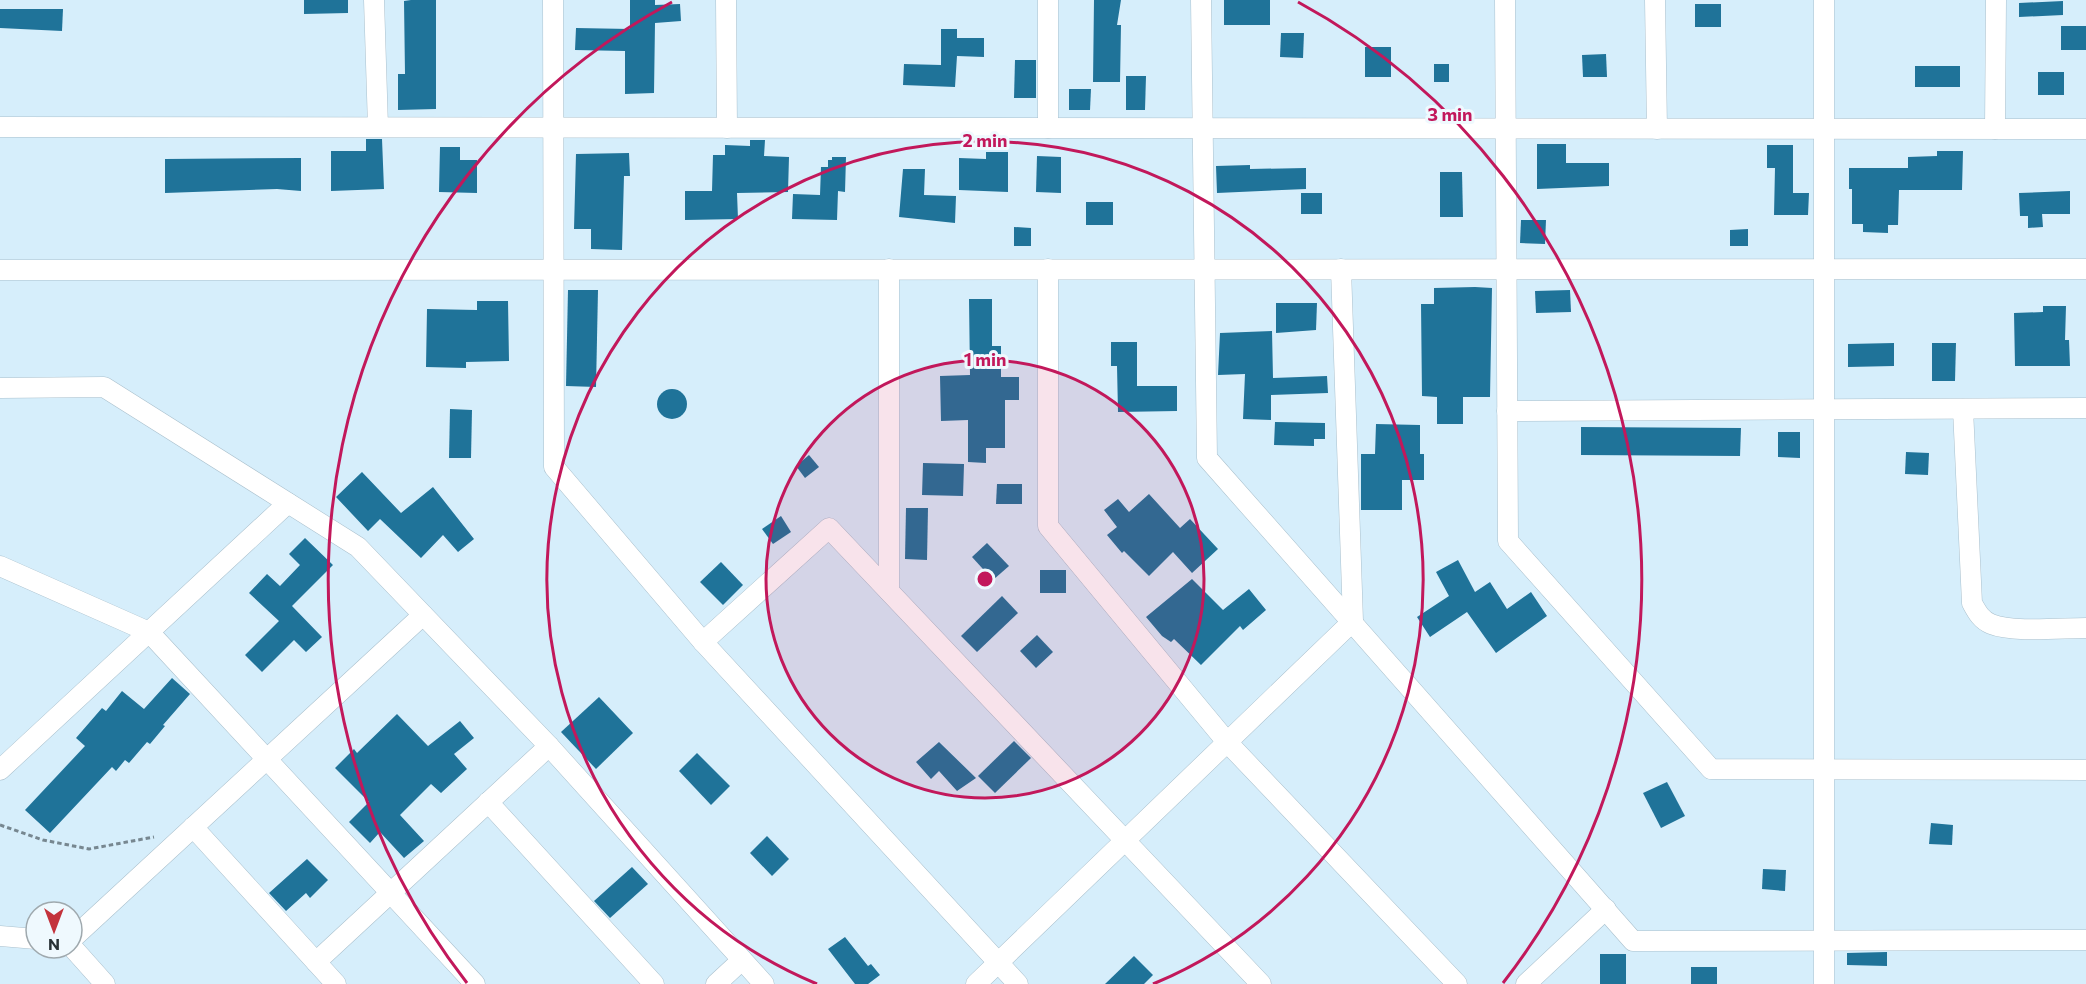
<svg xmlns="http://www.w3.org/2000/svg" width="2086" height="984" font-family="Commissioner,sans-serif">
	<rect width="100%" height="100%" fill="#d6eefb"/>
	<g fill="#1f7399">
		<path d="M304 0H348V13L304 14Z"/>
		<path d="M411 0H436V109L398 110V74H405L404 1Z"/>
		<path d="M630 0H655V5L680 4 681 21 655 23 654 93 625 94V51L575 50 576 28 630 29Z"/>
		<path d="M1094 0H1121L1117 25H1121L1120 82H1093Z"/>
		<rect x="1224" y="0" width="46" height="25"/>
		<path d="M2063 1V15L2019 17V3Z"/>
		<rect x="1695" y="4" width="26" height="23"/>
		<path d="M0 9H63L62 31 0 28Z"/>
		<rect x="2061" y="26" width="25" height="24"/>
		<path d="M941 29H957V38H984V57L957 56 955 87 903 85 904 64 941 65Z"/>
		<path d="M1281 33H1304L1303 58 1280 57Z"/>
		<rect x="1365" y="47" width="26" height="30"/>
		<path d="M1606 54 1607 77H1583L1582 55Z"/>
		<path d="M1015 60H1036V98H1014Z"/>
		<rect x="1434" y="64" width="15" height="18"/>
		<rect x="1915" y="66" width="45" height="21"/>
		<rect x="2038" y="72" width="26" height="23"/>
		<path d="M1126 76H1146L1145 110H1126Z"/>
		<path d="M1069 89H1091L1090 110H1069Z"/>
		<path d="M366 139H382L384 189 331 191V151H366Z"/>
		<path d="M750 140H765L764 156 789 157 788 192 737 193 738 219 685 220V191H712L713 155H725V145L750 146Z"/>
		<path d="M1537 144H1566V163H1609V186L1537 189Z"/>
		<path d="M1767 145H1793V193H1809L1808 215H1774L1775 168H1767Z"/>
		<path d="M440 147H460V160H477V193L439 192Z"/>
		<path d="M1937 151H1963L1962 190H1899L1898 225H1888V233L1863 232V224H1852V189H1849V168H1908V157L1937 156Z"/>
		<path d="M986 152H1008V192L959 190V158L986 159Z"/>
		<path d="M629 153 630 176H624L622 250 591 249V229H574L576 154Z"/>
		<path d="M1037 156 1061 157V193L1036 192Z"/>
		<path d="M832 157H846L845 192 838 191 837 220 792 219 793 194 820 195 821 167H828V160H832Z"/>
		<path d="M301 158V191L277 189 165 193V159Z"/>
		<path d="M1250 165V169L1306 168V189L1217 193 1216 166Z"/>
		<path d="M903 169H925L924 195 956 196 955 223 899 217Z"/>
		<path d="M1440 172H1462L1463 217H1440Z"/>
		<path d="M2070 191V214H2042L2043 227 2028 228V216H2020L2019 193Z"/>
		<rect x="1301" y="193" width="21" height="21"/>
		<rect x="1086" y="202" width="27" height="23"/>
		<path d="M1521 220H1546L1545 244 1520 243Z"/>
		<path d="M1014 227 1031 228V246H1014Z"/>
		<path d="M1748 229V246H1730V230Z"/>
		<path d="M1475 287 1492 288 1490 397H1463V424H1437V397L1422 396 1421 304H1434V288Z"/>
		<path d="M568 290H598L596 387 566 386Z"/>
		<path d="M1570 290 1571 312 1536 313 1535 291Z"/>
		<path d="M969 299H992V346H1001V377H1019V400H1005V448H986V463L968 462V420L941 421 940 376 970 375Z"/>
		<path d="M477 301H508L509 361 466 362V368L426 367 427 309 477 310Z"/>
		<path d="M1276 303H1317L1316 330 1276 333Z"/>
		<path d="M2043 306H2066L2065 340H2069L2070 366H2015L2014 313 2043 312Z"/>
		<path d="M1272 331 1273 378 1327 376 1328 393 1271 395V420L1243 419 1245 374 1218 375 1220 333Z"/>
		<path d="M1111 342H1137V386H1177V411L1118 412 1117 366H1111Z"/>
		<path d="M1894 343V366L1848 367V344Z"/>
		<path d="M1932 343H1956L1955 381H1932Z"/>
		<circle cx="672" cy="404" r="15"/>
		<path d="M450 409 472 410 471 458H449Z"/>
		<path d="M1275 422 1325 423V439H1314V446L1274 445Z"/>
		<path d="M1376 424 1420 425V454H1424V480H1402V510H1361V454H1375Z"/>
		<path d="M1581 427 1741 428 1740 456 1581 455Z"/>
		<path d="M1778 432H1800V458L1778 457Z"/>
		<path d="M1906 452 1929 453 1928 475 1905 474Z"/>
		<path d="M809 455 819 467 805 478 796 466Z"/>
		<path d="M923 463 964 464 963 496 922 495Z"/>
		<path d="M362 472 401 513 433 487 474 539 458 552 443 535 421 558 380 519 368 531 336 497Z"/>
		<path d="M997 484H1022V504H996Z"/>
		<path d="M1149 494 1180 528 1190 519 1218 549 1192 573 1173 552 1149 576 1124 551 1122 553 1107 535 1117 527 1104 510 1118 499 1129 512Z"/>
		<path d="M906 508H928L927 560 905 559Z"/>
		<path d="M781 516 791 532 773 544 762 529Z"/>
		<path d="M305 538 333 565 292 606 322 637 306 652 294 640 262 672 245 655 279 621 249 593 267 574 280 586 300 565 289 554Z"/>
		<path d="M987 543 1009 566 993 580 972 557Z"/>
		<path d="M1458 560 1475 592 1490 582 1507 609 1531 592 1547 616 1496 653 1467 612 1430 637 1417 617 1449 596 1436 572Z"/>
		<path d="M721 562 743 585 723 605 700 582Z"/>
		<rect x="1040" y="570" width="26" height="23"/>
		<path d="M1192 579 1223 610 1249 589 1266 610 1243 630 1240 626 1201 665 1174 639 1171 642 1162 636 1146 617Z"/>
		<path d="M1002 596 1018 613 977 652 961 636Z"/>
		<path d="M1037 635 1053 652 1036 668 1020 651Z"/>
		<path d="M172 678 190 694 163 725 165 726 150 744 147 742 129 763 125 760 116 771 112 767 50 833 25 810 85 746 76 738 102 708 106 711 122 691 144 709Z"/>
		<path d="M599 697 633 733 596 769 561 732Z"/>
		<path d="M397 714 428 746 460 721 474 738 454 754 467 769 441 793 431 784 400 815 424 841 404 858 380 832 370 843 349 822 369 802 335 768 354 749 357 753Z"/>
		<path d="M1014 741 1031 758 995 793 978 776Z"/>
		<path d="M939 742 976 778 957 791 939 771 931 779 916 762Z"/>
		<path d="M697 753 730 786 711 805 679 771Z"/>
		<path d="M1667 782 1685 816 1661 828 1643 793Z"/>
		<path d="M1931 823 1953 825 1952 845 1929 844Z"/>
		<path d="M767 836 789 859 772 876 750 853Z"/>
		<path d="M307 859 328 880 310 898 306 893 286 911 269 893Z"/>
		<path d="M632 867 648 884 610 918 594 901Z"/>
		<path d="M1763 869 1786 870 1785 891 1762 889Z"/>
		<path d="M845 937 868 966 871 964 880 975 868 984H855L828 949Z"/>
		<path d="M1887 952V966L1847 965V953Z"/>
		<rect x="1600" y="954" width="26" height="30"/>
		<path d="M1134 956 1153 975 1144 984H1105Z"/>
		<rect x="1691" y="967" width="26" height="17"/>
	</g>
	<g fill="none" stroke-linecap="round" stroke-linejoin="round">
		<g stroke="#aac0cd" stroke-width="21">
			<g id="minor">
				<path d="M374 0 378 127"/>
				<path d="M553 0 554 467 703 642 1018 984"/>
				<path d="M726 0 727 128"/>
				<path d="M1048 0V128"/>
				<path d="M1201 0 1207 458 1633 941 2086 940"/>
				<path d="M1505 0 1508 541 1711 769 2086 770"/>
				<path d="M1655 0 1657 129"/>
				<path d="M1824 0V984"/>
				<path d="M0 127 2086 129"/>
				<path d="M1995 129 1996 0"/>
				<path d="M889 269V591"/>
				<path d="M1048 269V526L1227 742 1457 984"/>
				<path d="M0 270 2086 269"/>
				<path d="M0 388 104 387 358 547 549 746 764 984"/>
				<path d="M1963 409 1972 603C1977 612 1981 620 1991 624 2013 633 2061 628 2086 628"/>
				<path d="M1507 411 2086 408"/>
				<path d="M0 566 149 632 475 984"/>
				<path d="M703 642 829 528 1261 984"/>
				<path d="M0 770 288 503"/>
				<path d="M488 802 654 984"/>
				<path d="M193 827 336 984"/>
				<path d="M0 936 36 939"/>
				<path d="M72 939 423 615"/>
				<path d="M72 947 105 984"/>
				<path d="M316 962 549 746"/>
				<path d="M716 984 742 960"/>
				<path d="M976 984 1353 621 1341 269"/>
				<path d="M1526 984 1606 909"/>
			</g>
		</g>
		<path stroke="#778790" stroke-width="3" stroke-dasharray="4.5 3" stroke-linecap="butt" d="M0 825 43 840 89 849 154 837"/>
		<use href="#minor" stroke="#fff" stroke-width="20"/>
	</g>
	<circle cx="985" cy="579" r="219" fill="#c2185b" fill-opacity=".12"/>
	<g fill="none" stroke="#c2185b" stroke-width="3">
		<circle cx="985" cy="579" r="219"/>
		<path d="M817 984A438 438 0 1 1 1153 984"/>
		<path d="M467 983A657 657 0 0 1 672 2M1298 2A657 657 0 0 1 1503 983"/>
	</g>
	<circle cx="985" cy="579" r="9" fill="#c2185b" stroke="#eff9fe" stroke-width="3"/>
	<g font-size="18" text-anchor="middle" font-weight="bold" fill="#c2185b" stroke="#eff9fe" stroke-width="6" stroke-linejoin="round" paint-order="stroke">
		<text x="1450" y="121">3 min</text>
		<text x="985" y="147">2 min</text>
		<text x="985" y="366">1 min</text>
	</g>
	<g transform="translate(54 930) rotate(180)"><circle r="28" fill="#eff9fe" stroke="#9fa9ae" stroke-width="1.5"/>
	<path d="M0-4.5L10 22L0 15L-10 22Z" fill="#c3333c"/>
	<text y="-9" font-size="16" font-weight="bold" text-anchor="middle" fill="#283136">N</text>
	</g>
</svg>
